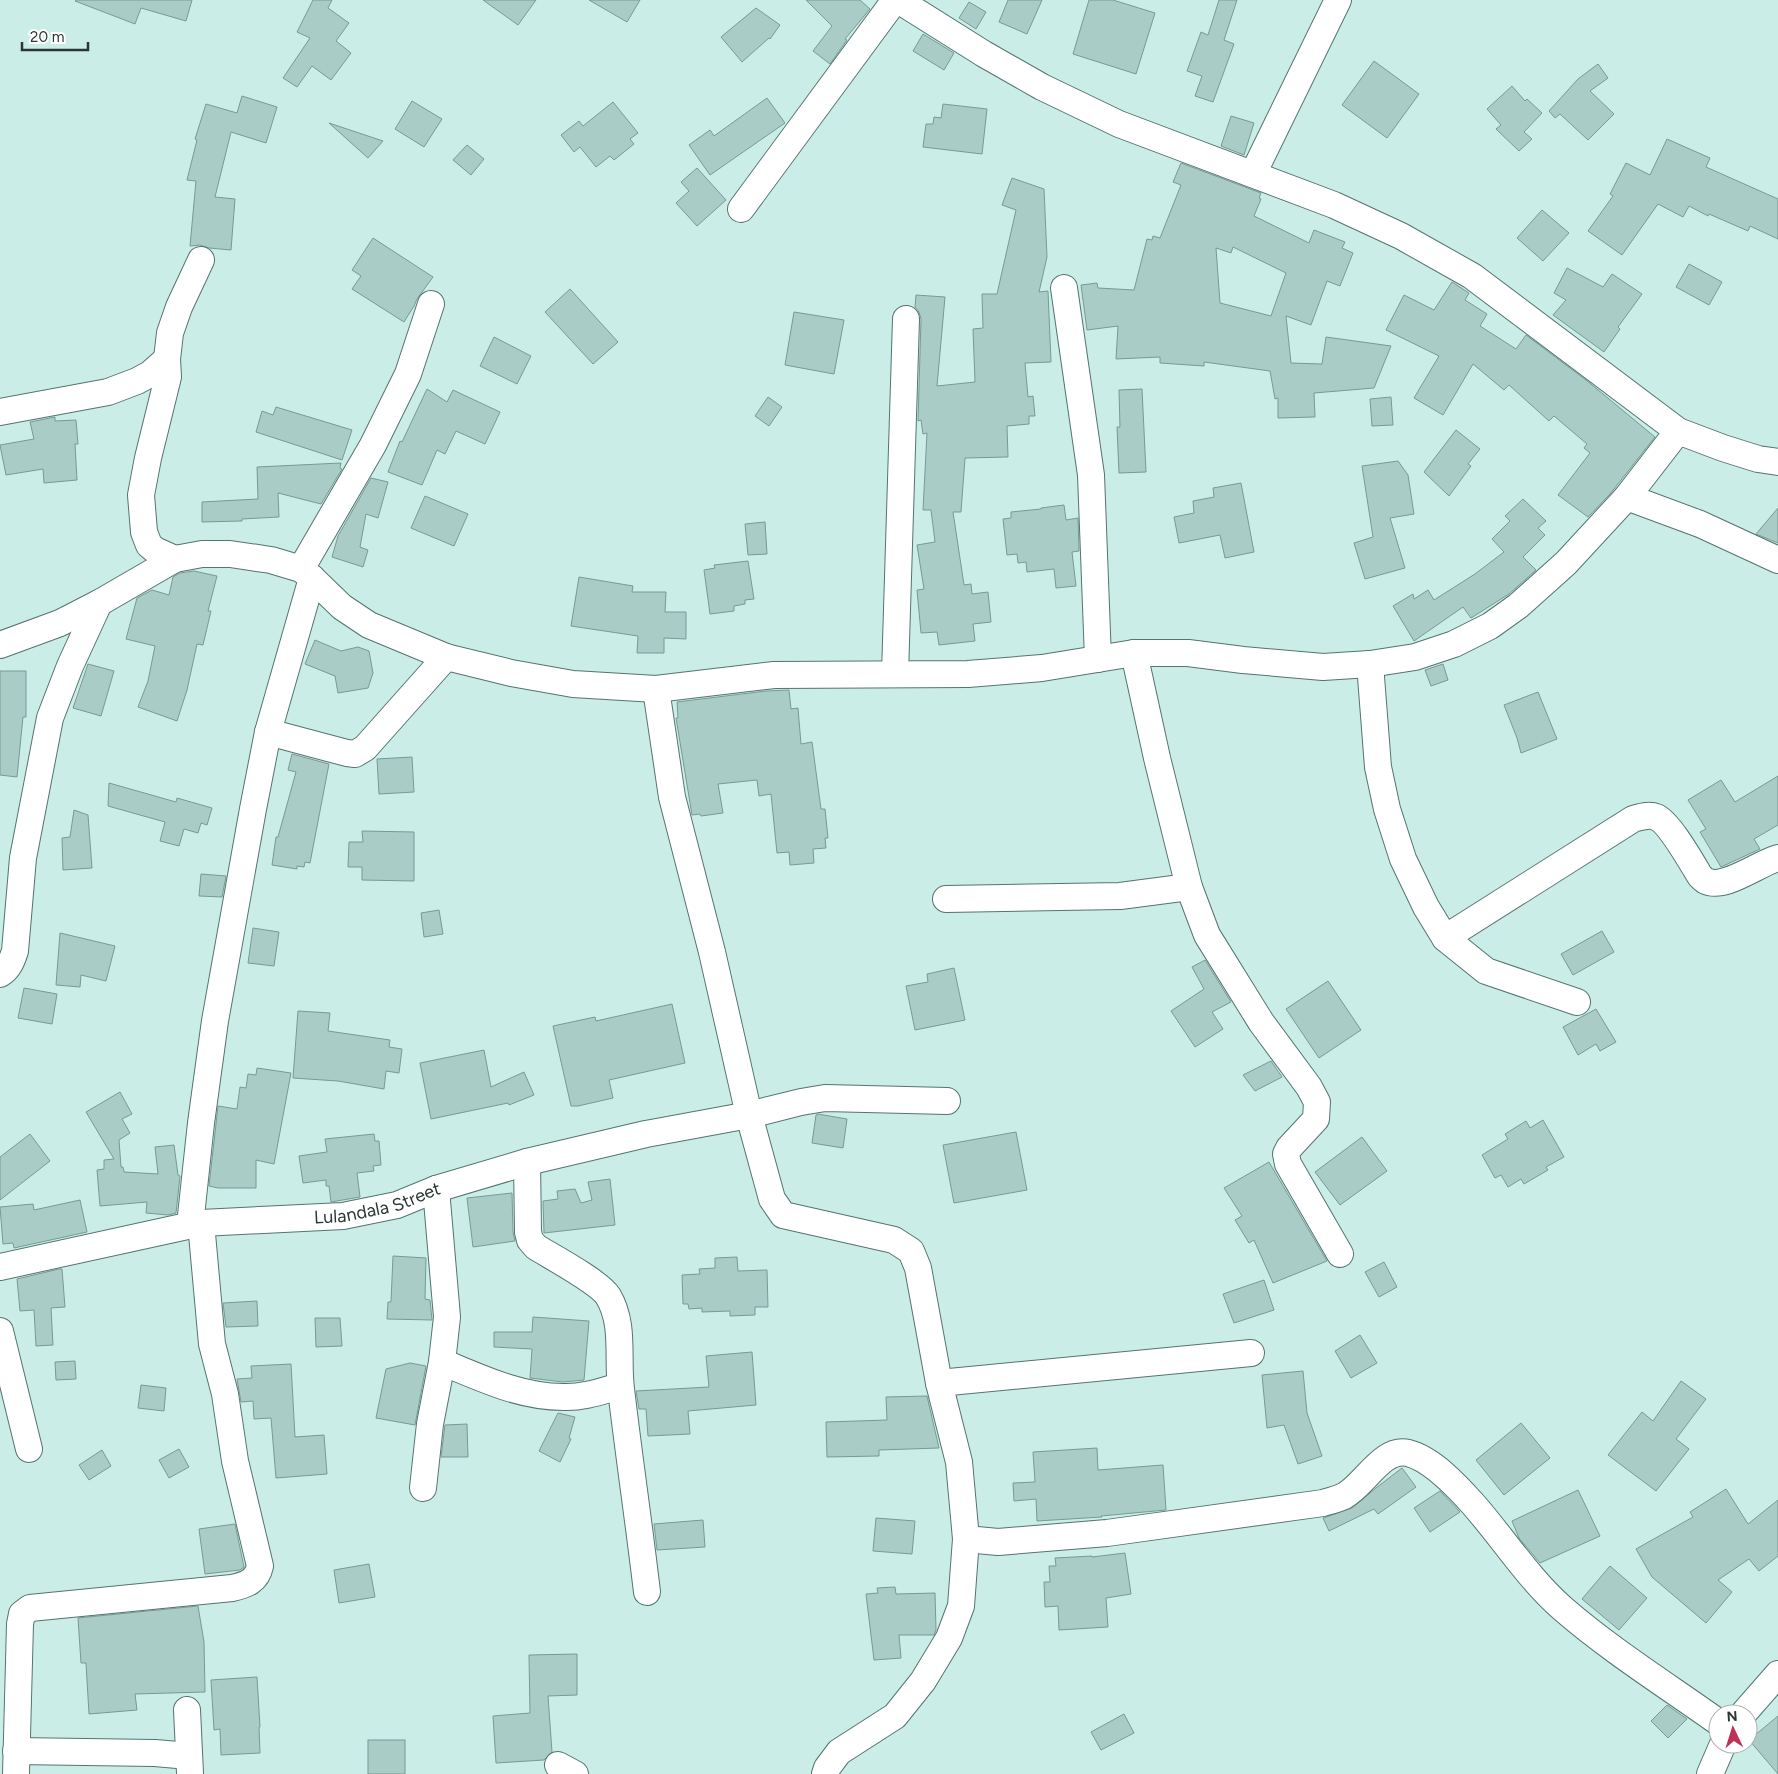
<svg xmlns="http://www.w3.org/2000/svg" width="1778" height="1774" font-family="Figtree,sans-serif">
	<rect width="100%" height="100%" fill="#caede8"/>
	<g fill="#a9ccc7" stroke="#789a95" fill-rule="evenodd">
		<path d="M76 0H192L186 21 141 8 135 24 75 1Z"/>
		<path d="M313 0H332L328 8 349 23 336 41 351 53 331 80 312 66 297 87 283 78 310 38 297 32Z"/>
		<path d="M483 0H536L518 25Z"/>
		<path d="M589 0H640L627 22Z"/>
		<path d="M806 0H860L870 9 845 39 847 40 830 64 813 51 832 26Z"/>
		<path d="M1008 0H1042L1027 34 999 22Z"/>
		<path d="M1089 0H1113L1155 13 1136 74 1073 54Z"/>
		<path d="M1219 0H1237L1224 40 1234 44 1213 102 1195 96 1202 76 1187 71 1201 32 1208 35Z"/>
		<path d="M969 2 986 12 976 29 959 18Z"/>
		<path d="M756 8 780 25 770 39 769 38 742 62 721 37Z"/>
		<path d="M923 34 954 53 944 70 913 51Z"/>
		<path d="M1374 61 1419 94 1387 138 1342 105Z"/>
		<path d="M1598 64 1608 78 1590 91 1614 114 1588 140 1560 114 1555 118 1549 111 1578 79Z"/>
		<path d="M1512 86 1525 101 1527 99 1542 113 1524 132 1532 139 1519 151 1496 129 1501 125 1487 109Z"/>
		<path d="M242 96 277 107 266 143 231 132 215 197 235 199 231 250 209 248 200 245 190 246 196 181 187 180 197 140 195 139 206 104 237 113Z"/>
		<path d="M767 98 785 123 710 175 689 145 710 130 714 136Z"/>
		<path d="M412 101 442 119 424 147 395 129Z"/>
		<path d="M613 102 638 133 630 139 634 144 614 160 610 156 596 167 580 147 574 152 561 135 579 121 583 126Z"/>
		<path d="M943 104 987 109 982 154 923 147 926 124H933L934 117 941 118Z"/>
		<path d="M1231 116 1254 123 1244 155 1221 146Z"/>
		<path d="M329 123 383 141 368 158Z"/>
		<path d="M1667 139 1710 158 1706 167 1778 199V239L1750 226 1748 231 1709 214 1708 216 1689 206 1683 217 1658 204 1622 255 1588 231 1613 196 1610 194 1626 163 1650 175Z"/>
		<path d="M467 145 484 159 471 175 453 160Z"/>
		<path d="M1181 163 1261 193 1259 198 1261 199 1254 216 1309 243 1314 230 1345 242 1342 248 1353 253 1340 286 1327 281 1311 325 1286 316 1291 363 1322 364 1326 337 1391 346 1374 388 1314 393 1315 417 1278 418V398L1275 399 1270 371 1204 362V366L1160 363V357L1116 359 1118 326 1087 330 1081 285 1097 283 1098 288 1134 290 1147 239 1152 240 1153 236 1160 238 1181 185 1173 182ZM1233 247 1286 273 1271 316 1220 303 1216 248 1231 253Z"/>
		<path d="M697 168 726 200 697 226 676 203 689 191 681 182Z"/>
		<path d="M1012 178 1044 189 1047 257 1039 292 1048 291 1051 362 1025 363 1028 397 1033 396 1035 416H1029V424L1007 426 1008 457 965 458 961 512H953L964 585 971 584 972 594 988 592 991 622 973 624 975 641 939 645 937 632 921 633 917 590 924 589 917 545 935 542 931 510H923L927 433 923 434 921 420 918 421 921 319 919 312 915 307 916 295 945 297 937 386 975 382 973 329 983 328 982 294H997L1016 210 1002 205Z"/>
		<path d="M1542 210 1569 233 1543 261 1517 238Z"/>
		<path d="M373 238 433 277 417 299 414 306 404 322 352 289 361 276 352 270Z"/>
		<path d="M1689 264 1722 282 1709 305 1676 287Z"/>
		<path d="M1567 268 1603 287 1612 274 1642 294 1618 327 1620 329 1604 352 1553 315 1566 300 1554 293Z"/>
		<path d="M1452 282 1469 293 1465 300 1487 314 1480 326 1516 349 1526 335 1586 380 1655 437 1610 494 1588 517 1558 495 1590 453 1584 448 1587 444 1554 416 1549 421 1509 385 1504 390 1473 364 1443 415 1414 398 1439 356 1386 330 1404 295 1434 310Z"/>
		<path d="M570 289 618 342 593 364 545 312Z"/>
		<path d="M794 312 844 320 834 374 785 365Z"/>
		<path d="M494 337 531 356 517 384 480 366Z"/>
		<path d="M427 389 447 402 453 390 500 412 485 444 456 431 445 454 437 450 422 485 388 472 400 441 402 442Z"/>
		<path d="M1142 389 1146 472 1119 473 1117 427H1120L1119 390Z"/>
		<path d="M768 397 782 407 769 426 755 416Z"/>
		<path d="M1391 397 1393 425 1372 426 1370 399Z"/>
		<path d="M276 407 352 430 342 460 256 432 262 411 273 415Z"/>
		<path d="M55 417V421L76 420 78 444H75L77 480 44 483 43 469 6 475 0 445 34 439 30 422Z"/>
		<path d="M1456 430 1480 449 1468 464 1471 466 1449 496 1424 472Z"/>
		<path d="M1398 461 1408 475 1414 514 1390 518 1405 568 1365 579 1354 543 1373 537 1362 466Z"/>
		<path d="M341 463 340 468 342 469 321 504 278 493 279 517 242 519V521L202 522V502L258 499 257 467Z"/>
		<path d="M371 478 388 482 378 518 366 514 360 547 368 550 363 567 332 557 338 536Z"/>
		<path d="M1241 483 1254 552 1225 558 1220 535 1179 543 1174 517 1194 513 1193 501 1214 497 1213 488Z"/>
		<path d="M425 496 468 514 454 546 411 528Z"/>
		<path d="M1523 499 1546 521 1538 528 1545 535 1523 557 1536 570 1509 594 1471 618 1463 607 1414 641 1393 606 1413 594 1414 599 1428 590 1434 600 1475 574 1504 552 1492 539 1510 521 1505 516Z"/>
		<path d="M1064 505 1066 520 1078 518 1079 551 1072 552 1076 586 1056 588 1054 569 1027 572 1026 562 1018 563 1017 554 1007 555 1003 519 1011 518V512L1041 509V508Z"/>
		<path d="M1778 508V543L1756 534Z"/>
		<path d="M765 522 767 554 748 555 745 524Z"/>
		<path d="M748 561 754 599 745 600V604L734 606V611L710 614 704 570 715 568 714 565Z"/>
		<path d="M194 571 217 576 208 611H211L203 645 197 644 187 690 177 721 138 707 148 681 155 646 126 639 137 598 152 590 169 595 173 577 180 573Z"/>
		<path d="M579 577 633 586 632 592H666L665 612H686V639L664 638V653H637L638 636 571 626Z"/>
		<path d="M315 640 341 651 358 647 369 651 373 673 368 688 338 693 335 676 305 664Z"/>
		<path d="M88 664 114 671 101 716 73 708Z"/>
		<path d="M1443 664 1448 680 1431 686 1425 670Z"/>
		<path d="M0 671H26V717H23L17 777 0 775Z"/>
		<path d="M789 690 791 709 798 708 801 744 812 742 821 809H825L828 838H825L826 848 813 849 814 863 790 865 789 852 777 853 771 794 759 796 757 780 718 784 723 813 701 816 700 814 692 815 676 718H678L677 702 766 691Z"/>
		<path d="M1538 692 1557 739 1521 753 1517 738 1504 705Z"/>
		<path d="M292 754 329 764 310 863 305 862 304 867 297 866V869L272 865 276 837H278L296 772 288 770Z"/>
		<path d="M412 757 414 792 379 794 377 759Z"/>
		<path d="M1778 776V825L1754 839 1760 849 1721 867 1700 832 1706 829 1688 800 1721 780 1735 802Z"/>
		<path d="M109 783 176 802 177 798 212 808 207 825 201 823 198 833 184 829 179 846 160 841 165 822 108 806Z"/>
		<path d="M74 810 88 815 92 868 63 870 62 838 70 837Z"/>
		<path d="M362 831 414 832V881L362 880V867H348L349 842H363Z"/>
		<path d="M201 874 226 876 222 897 199 896Z"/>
		<path d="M439 910 443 934 424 937 421 913Z"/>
		<path d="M253 928 279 932 274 966 248 963Z"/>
		<path d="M1602 931 1614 952 1573 975 1561 954Z"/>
		<path d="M60 933 115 946 106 981 81 975 80 987 56 985Z"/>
		<path d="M1205 960 1231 1002 1212 1012 1223 1029 1195 1047 1171 1011 1204 989 1192 967Z"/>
		<path d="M954 968 965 1020 915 1030 906 986 928 982 927 974Z"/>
		<path d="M1328 981 1361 1030 1319 1058 1286 1009Z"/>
		<path d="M24 988 57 994 52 1024 18 1018Z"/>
		<path d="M672 1004 685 1063 609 1080 613 1098 578 1106H571L553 1026 595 1017 596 1021Z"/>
		<path d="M1596 1009 1616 1042 1600 1051 1596 1044 1578 1055 1563 1027Z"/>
		<path d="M298 1011 330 1013 328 1031 390 1040 389 1047 402 1049 399 1073 386 1071 384 1089 338 1081 293 1078Z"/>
		<path d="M484 1050 491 1087 524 1072 534 1095 509 1105 508 1103 431 1119 420 1063Z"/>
		<path d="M1271 1061 1282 1077 1255 1091 1243 1075Z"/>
		<path d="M257 1068 291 1073 274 1164 256 1160V1188H218L209 1186 218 1106 237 1109 240 1087 246 1088 248 1074 256 1075Z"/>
		<path d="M120 1092 132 1114 122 1119 130 1133 119 1140 121 1167H123L124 1172 158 1174 155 1147 174 1145 178 1175 180 1176 176 1213 168 1215 146 1213 147 1202 100 1206 97 1170 104 1169V1160L114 1159 86 1112Z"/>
		<path d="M818 1114 847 1119 843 1148 812 1143 816 1115Z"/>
		<path d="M1543 1120 1564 1157 1546 1167 1548 1170 1524 1184 1521 1179 1508 1187 1501 1175 1495 1178 1482 1155 1508 1139 1505 1134 1526 1121 1530 1128Z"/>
		<path d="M1016 1132 1027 1190 954 1203 943 1145Z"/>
		<path d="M30 1134 50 1161 0 1200V1157Z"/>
		<path d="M374 1134 375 1141H379L381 1165 373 1166 374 1171 357 1173 360 1197 331 1202 329 1186H326V1180L303 1183 299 1156 327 1152 325 1139Z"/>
		<path d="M1362 1137 1387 1171 1340 1205 1315 1172Z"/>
		<path d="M1269 1162 1327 1261 1273 1283 1254 1240 1249 1243 1235 1220 1242 1216 1224 1188Z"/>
		<path d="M610 1179 615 1225 544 1233 543 1201 558 1199 557 1191 575 1189 581 1203 592 1200 588 1182Z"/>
		<path d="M512 1193 513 1232 515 1241 473 1247 467 1198Z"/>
		<path d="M80 1200 87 1232 14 1248 13 1243 3 1244 0 1207 33 1204 34 1210Z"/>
		<path d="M393 1256 426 1258 425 1299 430 1300 432 1320 387 1319 388 1302H391Z"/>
		<path d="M737 1257 738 1271 767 1270 768 1307H755V1315L730 1316V1311L702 1312V1308L689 1309 688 1304H683L682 1275 700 1274 699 1269 715 1268V1258Z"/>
		<path d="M1384 1262 1397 1287 1379 1297 1365 1272Z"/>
		<path d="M59 1269H62L65 1307 51 1308 53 1345 36 1346 34 1310 20 1311 17 1279Z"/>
		<path d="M1264 1280 1274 1310 1234 1323 1223 1294Z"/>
		<path d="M257 1301 258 1326 226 1327 223 1303Z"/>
		<path d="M533 1317 589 1321 584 1380 563 1382 530 1378 532 1349 494 1347V1332H532Z"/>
		<path d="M315 1318H340L342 1346 316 1347Z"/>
		<path d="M1360 1335 1377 1363 1351 1378 1335 1351Z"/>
		<path d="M752 1352 756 1405 688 1411 690 1434 648 1436 646 1409H639L636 1391 709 1387 706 1356Z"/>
		<path d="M75 1361 76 1379 56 1380 55 1362Z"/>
		<path d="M410 1363 426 1366 415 1425 376 1418 386 1369Z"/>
		<path d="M291 1364 295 1437 324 1435 327 1474 276 1478 271 1418 254 1419 253 1401 241 1402 237 1379 252 1378 251 1366Z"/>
		<path d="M1303 1371 1307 1413 1322 1456 1298 1464 1284 1425 1267 1428 1262 1375Z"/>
		<path d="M1681 1381 1706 1399 1676 1439 1689 1449 1656 1491 1608 1455 1642 1412 1653 1421Z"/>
		<path d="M141 1385 166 1388 164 1411 138 1408Z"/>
		<path d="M927 1396 939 1448 879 1450V1456L827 1457 826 1422 887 1420 886 1397Z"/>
		<path d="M558 1413 575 1417 569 1438 571 1439 560 1462 539 1451Z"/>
		<path d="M1521 1423 1550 1458 1504 1495 1476 1460Z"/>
		<path d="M467 1424 468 1457H441L445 1425Z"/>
		<path d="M1097 1448 1098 1470 1163 1465 1166 1510 1101 1516 1102 1517 1037 1521 1036 1499 1014 1501 1013 1483 1035 1482 1033 1452Z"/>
		<path d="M179 1449 189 1467 169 1478 159 1460Z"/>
		<path d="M102 1450 111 1466 89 1480 79 1465Z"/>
		<path d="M1402 1468 1416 1487 1378 1514 1374 1509 1329 1531 1323 1518 1352 1508 1376 1488Z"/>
		<path d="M1726 1489 1748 1524 1778 1500V1556L1759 1571 1749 1559 1718 1580 1732 1592 1706 1623 1652 1577 1636 1549 1693 1517 1690 1512Z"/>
		<path d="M1578 1490 1600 1536 1540 1563 1519 1538 1512 1521Z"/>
		<path d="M1440 1491 1460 1512 1430 1532 1414 1508Z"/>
		<path d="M876 1518 915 1521 912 1554 873 1551Z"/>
		<path d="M703 1520 705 1547 657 1550 654 1524Z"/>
		<path d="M235 1524 244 1567 240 1570 205 1574 199 1529Z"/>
		<path d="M1125 1553 1131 1594 1106 1598 1108 1627 1059 1630 1058 1606 1045 1607 1044 1582H1050L1049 1566H1056L1055 1558 1092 1556V1557Z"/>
		<path d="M369 1564 375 1597 339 1603 334 1570Z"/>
		<path d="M1610 1566 1647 1598 1619 1630 1582 1599Z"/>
		<path d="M895 1587 896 1594 935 1593 936 1630 934 1635H899L901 1658 874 1660 866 1594 878 1593 877 1588Z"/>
		<path d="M198 1606 204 1642 205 1692 135 1694 137 1710 89 1714 86 1663H81L78 1618Z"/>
		<path d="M577 1654V1695L548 1696 552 1752 544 1760 496 1763 493 1716 530 1713 529 1655Z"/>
		<path d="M257 1677 260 1727H259L260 1753 221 1755 220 1729 214 1730 211 1680Z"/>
		<path d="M1667 1705 1687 1719 1668 1738 1651 1721Z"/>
		<path d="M1124 1714 1134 1733 1101 1750 1091 1732Z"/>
		<path d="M1778 1716V1774L1749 1740Z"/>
		<rect x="368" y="1740" width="37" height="34"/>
	</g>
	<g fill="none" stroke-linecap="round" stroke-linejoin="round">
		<g stroke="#547470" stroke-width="28">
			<g id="minor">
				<path d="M898 0 984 54 1042 87 1119 124 1334 205 1401 236 1472 276 1678 431 1723 448 1758 459 1778 462"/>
				<path d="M1253 174 1338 0"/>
				<path d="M741 209 895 0"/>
				<path d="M1064 288 1091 475 1098 659"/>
				<path d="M0 412 108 392 137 381 150 374 167 359"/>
				<path d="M1627 497 1700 524 1778 560"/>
				<path d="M175 559 155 550 149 545 144 532 141 495 148 458 168 377 167 359 170 333 179 307 201 260"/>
				<path d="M301 569 373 445 408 374 431 304"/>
				<path d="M0 645 60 623 99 603 175 559 202 554H230L271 560 301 569 312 578 342 607 369 625 446 657 511 673 573 684 656 689 774 675 968 674 1042 668 1134 653H1188L1243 660 1323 667 1370 664 1415 657 1454 644 1490 626 1518 606 1566 563 1627 497 1678 431"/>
				<path d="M1134 653 1157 758 1189 887 1207 935 1261 1022 1309 1087 1317 1102 1316 1119 1289 1148 1286 1154 1288 1164 1340 1254"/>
				<path d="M1370 664 1378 767 1387 809 1403 859 1426 907 1445 938 1486 971 1577 1002"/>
				<path d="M895 674 906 319"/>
				<path d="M656 689 672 797 712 952 749 1115 772 1199 783 1215 894 1240 911 1251 918 1268 939 1383 959 1462 966 1539 961 1606 949 1638 923 1681 895 1716 839 1752 827 1768 825 1774"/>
				<path d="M268 732 347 753 355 754 365 748 446 657"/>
				<path d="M946 899 1120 896 1189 887"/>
				<path d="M1445 938 1633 819C1641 817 1649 814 1656 817 1669 822 1692 863 1700 876 1702 878 1704 880 1706 881 1725 890 1759 863 1778 858"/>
				<path d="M0 974C9 969 12 960 15 951L23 858 50 718 70 666 99 603"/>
				<path d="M527 1162 528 1232 530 1240 536 1247C552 1257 599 1282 608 1296 625 1324 617 1358 621 1389 629 1457 639 1524 647 1592"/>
				<path d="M190 1225 201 1123 215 1021 253 809 268 732 312 578"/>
				<path id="s1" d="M0 1267 201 1223 343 1216 397 1205 436 1189 527 1162 646 1134 749 1115 801 1102 825 1098 947 1101"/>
				<path d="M0 1331 29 1449"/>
				<path d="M442 1362C481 1378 520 1397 563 1397 583 1398 602 1391 620 1386"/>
				<path d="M939 1383 1251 1353"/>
				<path d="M423 1488 430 1424 442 1362 447 1317 436 1189"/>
				<path d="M966 1539 998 1542 1107 1533 1323 1503C1330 1501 1338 1499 1344 1496 1365 1485 1382 1447 1408 1453 1432 1459 1457 1486 1473 1504 1503 1538 1528 1578 1562 1608 1609 1649 1666 1685 1718 1722"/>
				<path d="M187 1710 190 1773"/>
				<path d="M1743 1714 1778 1674"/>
				<path d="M16 1751 155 1753 189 1756"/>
				<path d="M558 1765 575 1774"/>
				<path d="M16 1774 20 1624 22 1614 30 1608 232 1588C246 1585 257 1581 260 1566L235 1461 225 1394 212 1344 201 1223"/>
				<path d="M1710 1774 1723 1744"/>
			</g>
		</g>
		<use href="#minor" stroke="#fff" stroke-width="26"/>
	</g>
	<g text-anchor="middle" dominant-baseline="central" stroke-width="4" stroke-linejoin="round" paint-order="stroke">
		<g font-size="18" fill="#283634" stroke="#fff">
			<text stroke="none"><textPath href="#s1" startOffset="384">Lulandala Street</textPath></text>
		</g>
	</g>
	<g transform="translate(1733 1729) rotate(356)"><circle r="24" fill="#ffffff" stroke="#a9afae"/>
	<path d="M0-4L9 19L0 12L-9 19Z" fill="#c03158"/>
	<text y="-8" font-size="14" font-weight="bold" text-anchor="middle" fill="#283634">N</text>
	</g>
	<path d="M22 42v8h66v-8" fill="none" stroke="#283634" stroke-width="2.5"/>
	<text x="30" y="42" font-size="15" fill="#283634" stroke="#ffffff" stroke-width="4" paint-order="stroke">20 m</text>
</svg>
